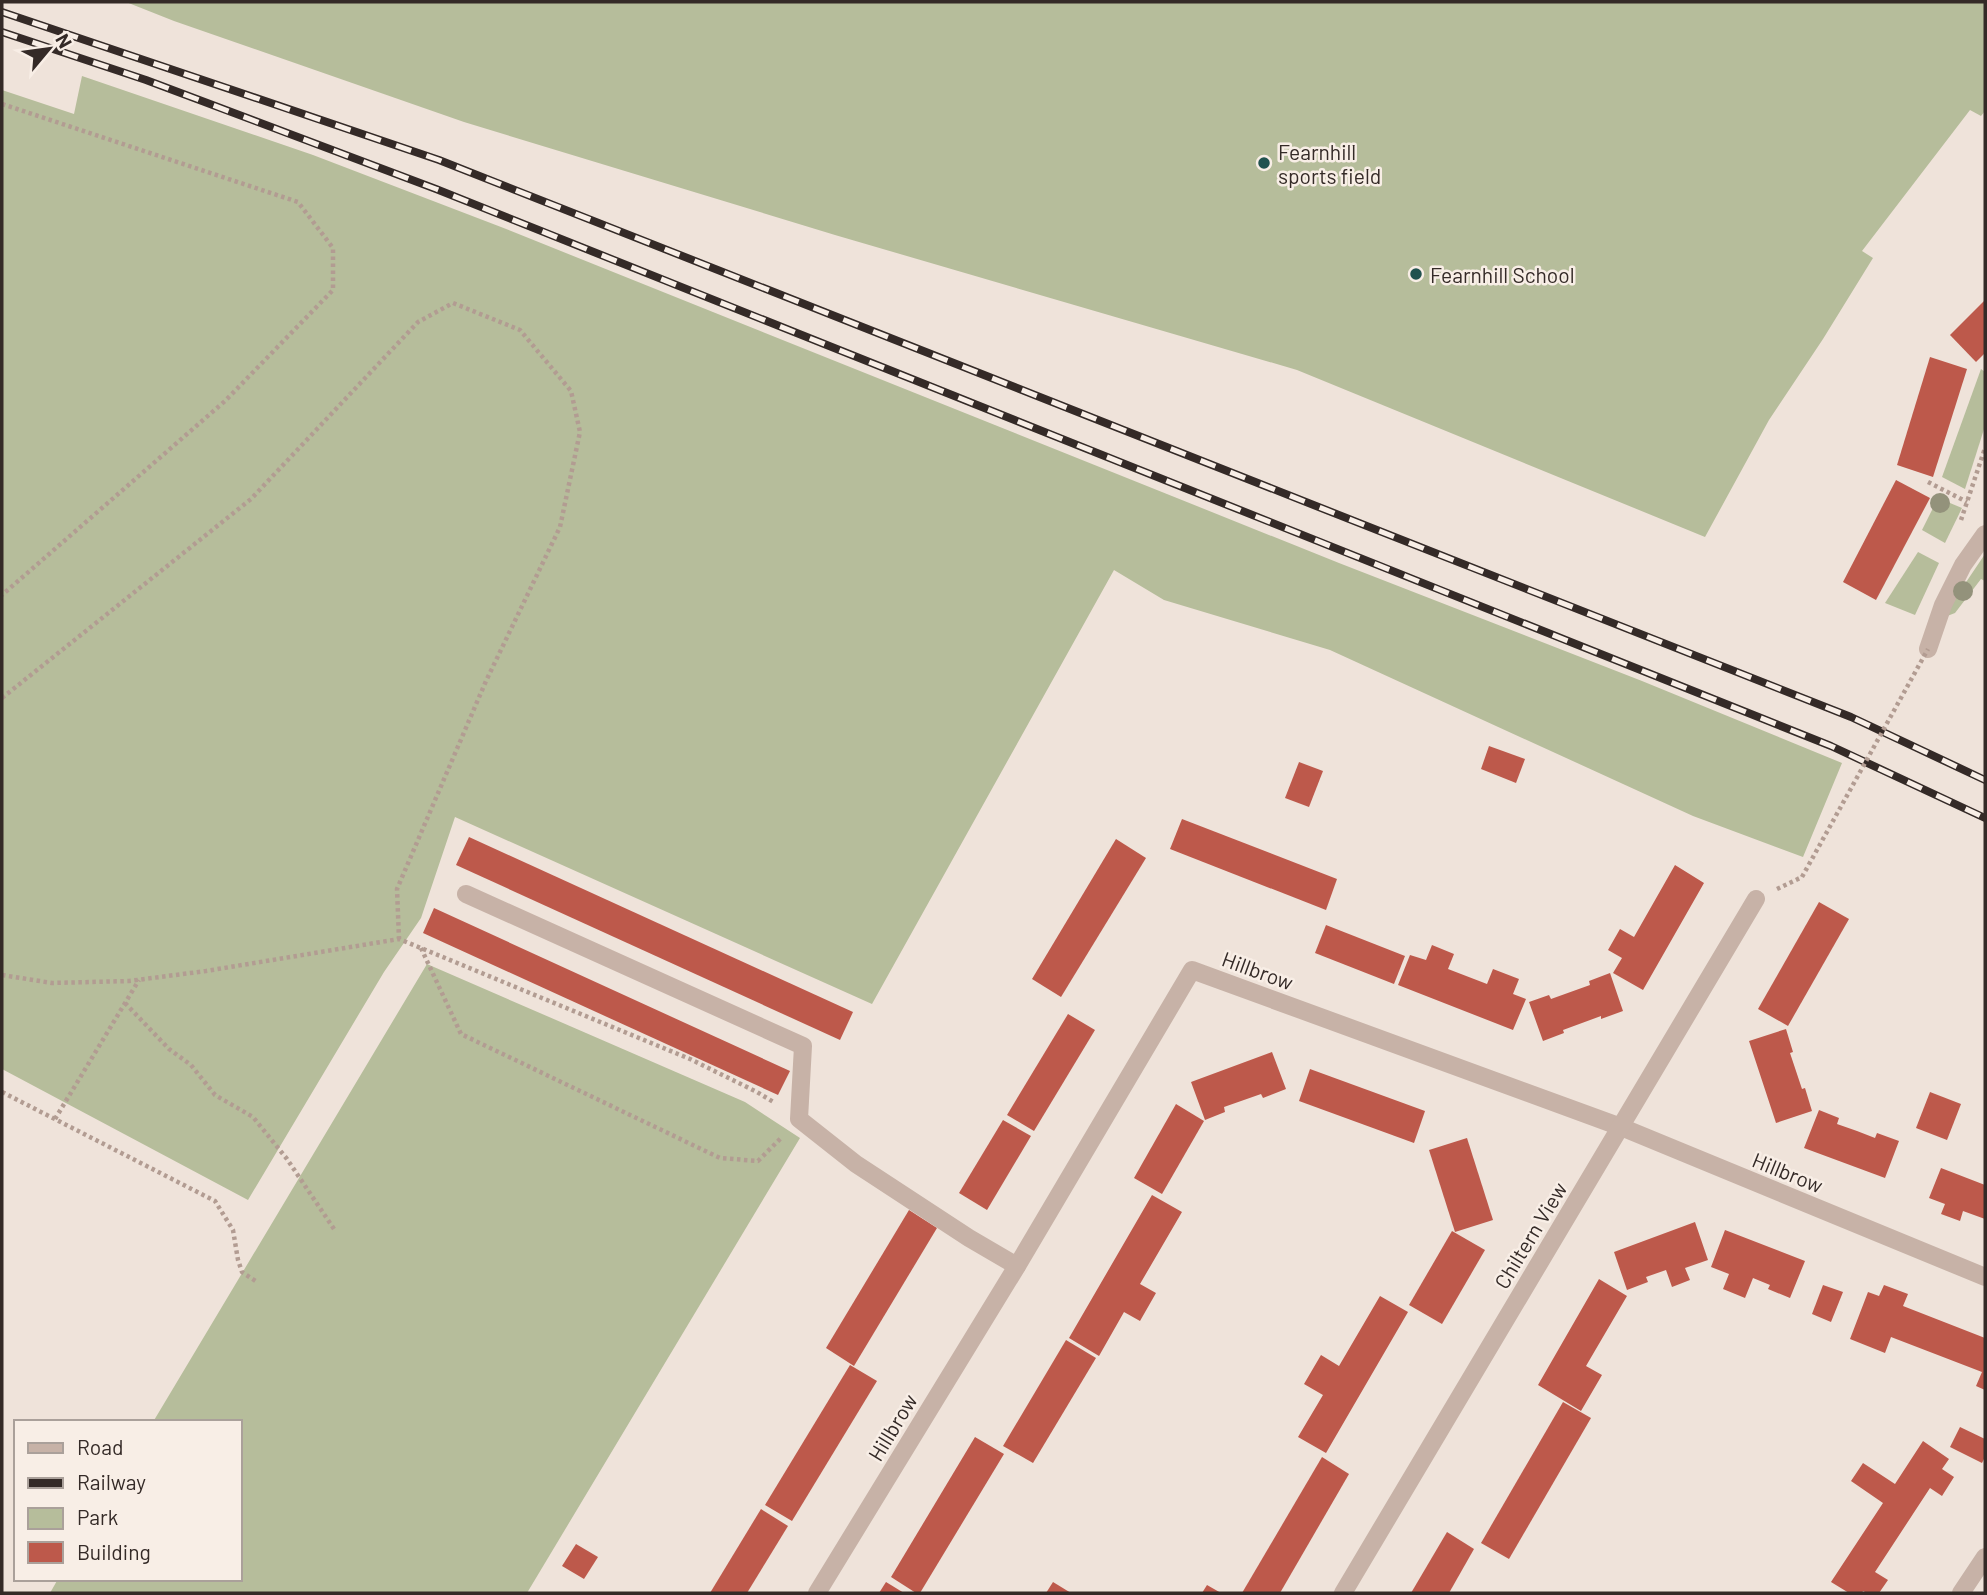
<svg xmlns="http://www.w3.org/2000/svg" width="1987" height="1595" font-family="Barlow,sans-serif">
	<rect width="100%" height="100%" fill="#efe3da"/>
	<g fill="#b6bd9b">
		<path d="M126 2H1985V111L1981 116 1970 110 1862 251 1873 258 1823 339 1769 420 1705 537 1297 370 835 235 464 122 174 21Z"/>
		<path d="M82 76 313 155 501 227 1339 563 1642 681 1842 763 1803 857 1693 816 1330 650 1164 600 1114 570 872 1004 455 817 421 918 384 972 248 1200 2 1069V90L74 114Z"/>
		<path d="M1981 369 1985 372V426L1965 489 1942 477Z"/>
		<path d="M1938 498 1962 508 1945 543 1922 530Z"/>
		<path d="M1918 552 1939 563 1915 615 1885 603Z"/>
		<path d="M1985 554V581L1981 579 1955 613 1942 618Z"/>
		<path d="M427 964 745 1102 800 1138 527 1593H50L58 1579H240V1422H153Z"/>
	</g>
	<g fill="#bd594b">
		<path d="M1985 300V353L1976 362 1950 335Z"/>
		<path d="M1930 357 1967 369 1933 477 1897 465Z"/>
		<path d="M1896 480 1930 498 1876 600 1843 582Z"/>
		<path d="M1489 746 1525 759 1516 783 1481 769Z"/>
		<path d="M1299 762 1323 771 1309 807 1285 798Z"/>
		<path d="M1182 819 1337 879 1326 910 1170 849Z"/>
		<path d="M469 837 853 1012 840 1040 456 865Z"/>
		<path d="M1116 839 1146 858 1061 997 1032 979Z"/>
		<path d="M1675 865 1704 883 1643 990 1613 973 1622 958 1608 950 1620 929 1634 937Z"/>
		<path d="M1819 902 1849 919 1788 1026 1758 1009Z"/>
		<path d="M434 908 790 1071 778 1095 423 933Z"/>
		<path d="M1326 925 1405 956 1394 984 1315 953Z"/>
		<path d="M1432 945 1454 954 1448 969 1487 984 1493 969 1519 979 1513 994 1526 999 1513 1030 1398 985 1410 955 1426 960Z"/>
		<path d="M1610 973 1623 1011 1601 1019V1016L1563 1030 1564 1033 1543 1041 1529 1002 1549 995 1551 999 1590 985 1589 981Z"/>
		<path d="M1068 1014 1095 1030 1034 1131 1007 1115Z"/>
		<path d="M1786 1029 1793 1052 1790 1053 1802 1089 1805 1088 1812 1111 1776 1123 1749 1041Z"/>
		<path d="M1272 1052 1286 1089 1263 1098 1261 1094 1224 1107 1225 1112 1205 1120 1191 1082Z"/>
		<path d="M1310 1069 1425 1111 1414 1143 1299 1101Z"/>
		<path d="M1930 1092 1961 1104 1947 1140 1916 1128Z"/>
		<path d="M1176 1104 1204 1121 1162 1194 1134 1178Z"/>
		<path d="M1819 1110 1839 1118 1837 1124 1857 1131 1875 1138 1877 1133 1899 1141 1885 1178 1804 1148Z"/>
		<path d="M1003 1120 1031 1136 987 1210 959 1193Z"/>
		<path d="M1467 1138 1493 1220 1455 1232 1429 1150Z"/>
		<path d="M1941 1168 1985 1185V1219L1963 1211 1960 1221 1941 1214 1945 1204 1929 1198Z"/>
		<path d="M1152 1195 1182 1212 1140 1284 1156 1293 1140 1321 1124 1312 1099 1356 1069 1338Z"/>
		<path d="M909 1210 937 1228 854 1366 826 1348Z"/>
		<path d="M1695 1222 1708 1260 1685 1268 1690 1280 1672 1287 1666 1270 1646 1277 1648 1282 1627 1290 1614 1252Z"/>
		<path d="M1725 1230 1805 1261 1790 1298 1768 1289 1770 1285 1753 1278 1745 1298 1723 1289 1729 1274 1711 1267Z"/>
		<path d="M1452 1231 1485 1250 1442 1324 1409 1305Z"/>
		<path d="M1599 1279 1627 1296 1586 1366 1602 1375 1581 1411 1538 1385Z"/>
		<path d="M1823 1285 1843 1292 1831 1322 1812 1314Z"/>
		<path d="M1884 1285 1908 1294 1903 1306 1985 1338V1390L1976 1386 1982 1372 1891 1337 1885 1353 1850 1339 1868 1292 1879 1296Z"/>
		<path d="M1380 1296 1408 1312 1326 1453 1298 1437 1323 1395 1304 1384 1321 1355 1339 1366Z"/>
		<path d="M1066 1340 1096 1358 1033 1463 1003 1446Z"/>
		<path d="M850 1365 877 1381 792 1521 765 1505Z"/>
		<path d="M1563 1402 1591 1418 1509 1559 1481 1543Z"/>
		<path d="M1960 1427 1985 1439V1457L1982 1463 1950 1447Z"/>
		<path d="M975 1437 1004 1454 920 1593H916L891 1577Z"/>
		<path d="M1923 1441 1949 1459 1942 1469 1954 1477 1942 1496 1930 1488 1875 1572 1888 1580 1879 1593H1867L1863 1591 1862 1593H1849L1831 1582 1883 1503 1851 1481 1863 1463 1895 1484Z"/>
		<path d="M1322 1457 1349 1474 1280 1593H1242Z"/>
		<path d="M761 1509 788 1526 747 1593H710Z"/>
		<path d="M1447 1532 1474 1549 1449 1593H1411Z"/>
		<path d="M576 1544 598 1557 584 1579 562 1566Z"/>
		<path d="M886 1582 904 1593H879Z"/>
		<path d="M1053 1582 1071 1593H1046Z"/>
		<path d="M1207 1585 1221 1593H1202Z"/>
	</g>
	<g fill="none" stroke-linecap="round" stroke-linejoin="round">
		<g stroke="#b29c92" stroke-width="4.5" stroke-dasharray="3.5 3.5" stroke-linecap="butt">
			<path d="M2 104 298 202 333 248V290L225 401 2 595"/>
			<path d="M1928 482 1967 502"/>
			<path d="M1961 520 1985 448"/>
			<path d="M2 698 251 499 418 322 453 303 520 330 571 391 580 432 560 527 486 681 397 889 399 939"/>
			<path d="M1777 889 1802 877"/>
			<path d="M421 948 461 1034 720 1158 758 1161 782 1137"/>
			<path d="M2 975 52 983 129 981 206 971 399 939 690 1059 757 1092 775 1103"/>
			<path d="M125 1003 169 1049 191 1065 215 1095 253 1117 287 1159 334 1229"/>
			<path d="M2 1092 215 1201 233 1230 238 1260 242 1272 257 1282"/>
			<path d="M55 1119 139 980"/>
		</g>
		<g stroke="#c7b2a7" stroke-width="18">
			<path d="M1928 649 1943 605 1963 565 1985 534"/>
			<path d="M466 894 803 1046 799 1119 856 1164 969 1238 1017 1266"/>
			<path d="M817 1593 1017 1266 1192 970 1621 1127 1985 1277"/>
			<path d="M1343 1593 1756 899"/>
			<path d="M1961 1593 1985 1557"/>
		</g>
		<g stroke="#342a27" stroke-width="8">
			<g id="rail">
				<path d="M2 12 439 160 1851 717 1985 780"/>
				<path d="M2 32 146 80 436 189 1831 746 1985 818"/>
			</g>
		</g>
		<use href="#rail" stroke="#f8eee6" stroke-width="5" stroke-dasharray="16" stroke-linecap="butt"/>
		<path stroke="#b29c92" stroke-width="4.5" stroke-dasharray="3.5 3.5" stroke-linecap="butt" d="M1802 877 1928 649"/>
	</g>
	<g fill="#93927b">
		<circle cx="1940" cy="503" r="10"/>
		<circle cx="1963" cy="591" r="10"/>
	</g>
	<g fill="#20524f" stroke="#f8eee6" stroke-width="2.5">
		<circle cx="1264" cy="163" r="7"/>
		<circle cx="1416" cy="274" r="7"/>
	</g>
	<g text-anchor="middle" dominant-baseline="central" stroke-width="5" stroke-linejoin="round" paint-order="stroke">
		<g font-size="21" fill="#342a27" stroke="#f8eee6" text-anchor="start">
			<text x="1278" y="151">Fearnhill<tspan x="1278" dy="24">sports field</tspan></text>
			<text x="1430" y="274">Fearnhill School</text>
		</g>
		<g font-size="21" fill="#342a27" stroke="#f8eee6">
			<text transform="translate(1258 970) rotate(20)">Hillbrow</text>
			<text transform="translate(1788 1172) rotate(22)">Hillbrow</text>
			<text transform="translate(1530 1235) rotate(-59)">Chiltern View</text>
			<text transform="translate(892 1427) rotate(-59)">Hillbrow</text>
		</g>
	</g>
	<rect width="1987" height="1595" fill="none" stroke="#342a27" stroke-width="7"/>
	<rect x="14" y="1420" width="228" height="161" fill="#f8eee6" stroke="#aaa09a" stroke-width="2"/>
	<rect x="28" y="1443" width="35" height="10" fill="#c7b2a7" stroke="#aaa09a" stroke-width="2"/>
	<text x="77" y="1455" font-size="21" fill="#342a27">Road</text>
	<rect x="28" y="1478" width="35" height="10" fill="#342a27" stroke="#aaa09a" stroke-width="2"/>
	<text x="77" y="1490" font-size="21" fill="#342a27">Railway</text>
	<rect x="28" y="1508" width="35" height="21" fill="#b6bd9b" stroke="#aaa09a" stroke-width="2"/>
	<text x="77" y="1525" font-size="21" fill="#342a27">Park</text>
	<rect x="28" y="1542" width="35" height="21" fill="#bd594b" stroke="#aaa09a" stroke-width="2"/>
	<text x="77" y="1560" font-size="21" fill="#342a27">Building</text>
	<g transform="translate(49 49) rotate(61)" stroke="#f8eee6" stroke-width="5" paint-order="stroke">
	<path d="M0-5L12 26L0 18L-12 26Z" fill="#342a27"/>
	<text y="-10" font-size="19" font-weight="bold" text-anchor="middle" fill="#342a27">N</text>
	</g>
</svg>
